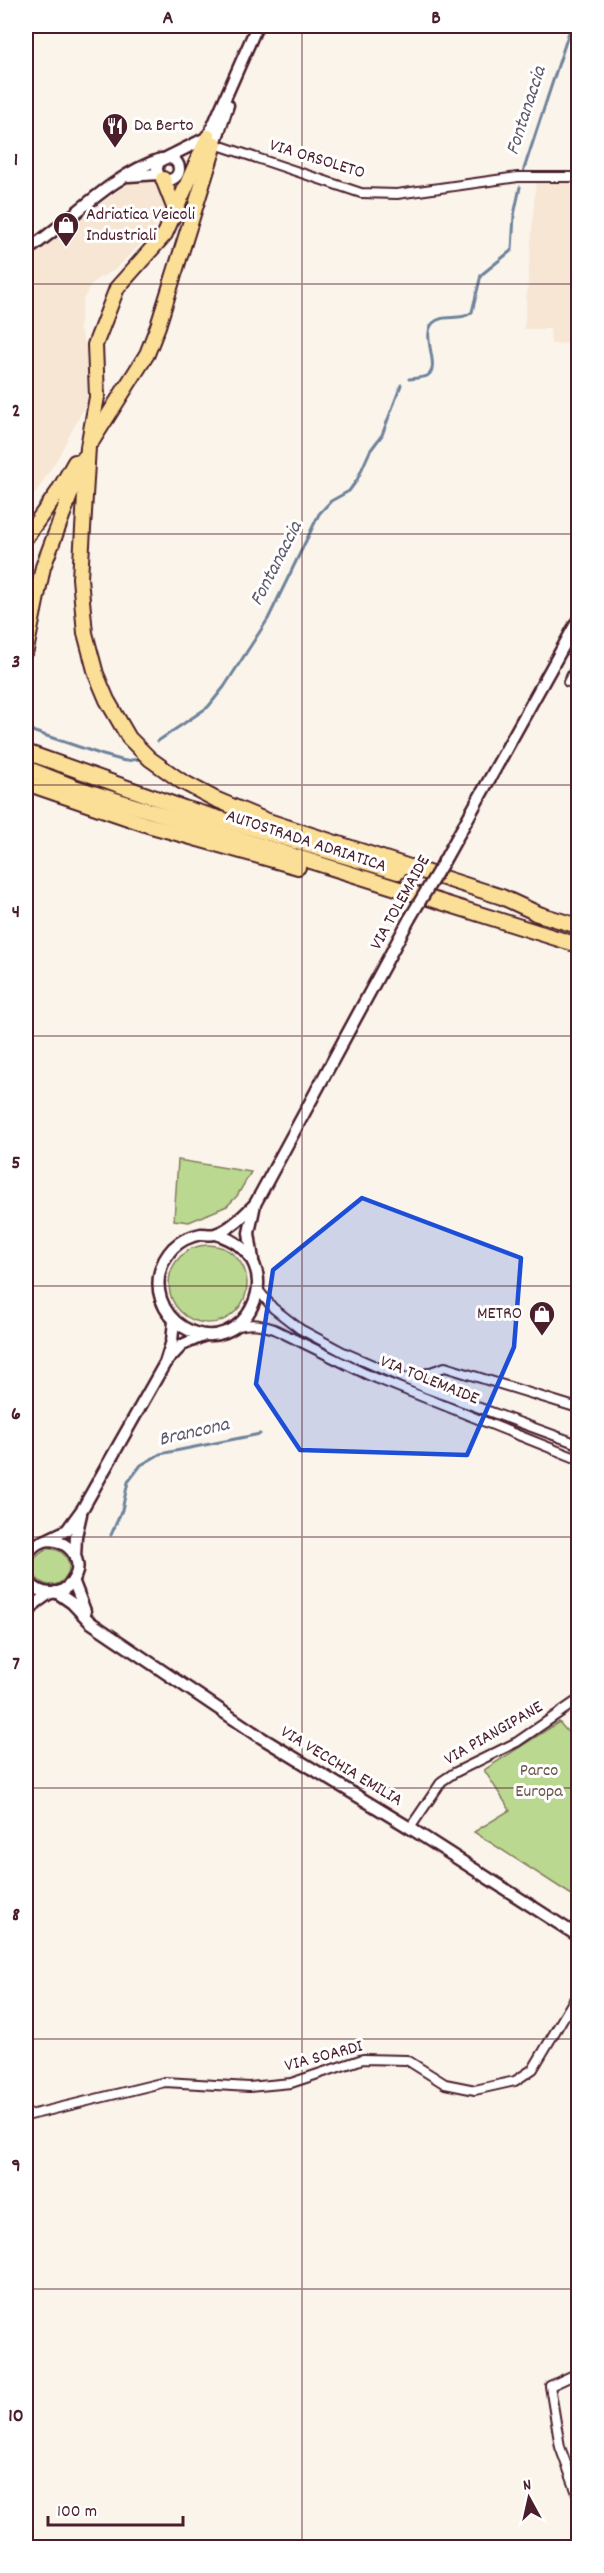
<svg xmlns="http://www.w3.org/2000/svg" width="604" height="2573" font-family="Dekko,sans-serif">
	<rect width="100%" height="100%" fill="#fbf4eb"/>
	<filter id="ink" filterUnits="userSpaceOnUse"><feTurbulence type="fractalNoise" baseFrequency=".0167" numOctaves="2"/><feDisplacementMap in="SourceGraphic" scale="12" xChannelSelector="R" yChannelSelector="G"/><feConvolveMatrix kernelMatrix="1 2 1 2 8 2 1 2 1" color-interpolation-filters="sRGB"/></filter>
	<g filter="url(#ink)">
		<g fill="#f6e6d3">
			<path d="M154 175 160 182 164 193 165 206 162 219 144 241 113 271 97 279 89 288 83 300 79 328 86 347 87 402 57 459 26 508V259L39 251 123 187 136 179Z"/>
			<path d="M536 181H578V343L551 344 550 329H524Z"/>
		</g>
		<g fill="#bbd890" stroke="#827c5e" stroke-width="1.5">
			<path d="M178 1160 251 1172 237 1196 227 1206 189 1222 174 1220Z"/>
			<circle cx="208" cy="1284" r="39"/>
			<circle cx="51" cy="1567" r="18"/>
			<path d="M559 1722 578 1744V1899L474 1832 510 1810 484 1770Z"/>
		</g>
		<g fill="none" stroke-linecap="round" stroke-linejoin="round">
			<g stroke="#6e839b" stroke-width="3">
				<path d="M523 172 571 26"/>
				<path d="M409 379C414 378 423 378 427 376 442 368 420 336 433 323 443 313 461 322 472 312L481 275 512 250 514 215 520 187"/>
				<path d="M26 729 103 755 125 761 139 759"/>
				<path d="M158 741 208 707 224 687 268 619 319 514 331 501 349 491 357 480 370 451 382 435 401 385"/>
				<path d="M111 1535 122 1510 128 1482 141 1465 160 1454 260 1434"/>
			</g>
			<g stroke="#4a1f2b" stroke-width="12">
				<g id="street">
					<path d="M215 144 361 193 397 194 518 177H578"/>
					<path d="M568 682 578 663"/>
					<path d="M259 1291 273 1308 300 1329 343 1352 428 1389 578 1444"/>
					<path d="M239 1326C252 1322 262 1325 274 1329L368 1375 578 1459"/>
					<path d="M405 1378 416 1377 445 1367 578 1408"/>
					<path d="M410 1828 442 1781 454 1773 517 1742 578 1700"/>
					<path d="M26 2116 165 2082 249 2087 291 2083 363 2059 407 2060 445 2084 475 2090 515 2081 533 2069 578 1993"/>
					<path d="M578 2373 550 2386 560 2447 578 2496"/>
				</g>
			</g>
			<g stroke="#4a1f2b" stroke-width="15">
				<g id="secondary">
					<path d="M215 144 228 105"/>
					<path d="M168 157 208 137 257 26"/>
					<circle cx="168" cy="169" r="11"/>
					<path d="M129 176 158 174"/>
					<path d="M26 251C69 223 111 175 161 159"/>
					<path d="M444 861 578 620"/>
					<path d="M216 1234C299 1260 243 1365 183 1327 172 1320 165 1311 161 1299 155 1281 160 1262 173 1248 180 1241 191 1236 201 1234 206 1234 211 1235 215 1234 230 1230 244 1215 255 1204"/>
					<path d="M253 1260 249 1233 255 1204 410 918"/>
					<path d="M167 1361 182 1345 205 1335"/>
					<path d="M42 1542 67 1530 83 1508 165 1363 172 1341 174 1321"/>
					<path d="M26 1557C44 1520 94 1552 72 1582 67 1588 60 1593 52 1593 39 1593 31 1587 26 1576"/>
					<path d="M75 1558 76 1536 81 1514"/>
					<path d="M73 1580 85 1611"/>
					<path d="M56 1592 72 1603 90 1622 262 1738 410 1828 578 1936"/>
					<path d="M26 1604 31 1585"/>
					<path d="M26 1616 36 1603 50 1593"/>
				</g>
			</g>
			<g stroke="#4a1f2b" stroke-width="18">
				<g id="highway">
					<path d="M208 137 165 234 117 288 95 345 97 397 88 447 80 578 85 633 96 674 107 700 129 738 150 759 181 781 215 799 265 820 502 897 541 915"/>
					<path d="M163 179 176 212"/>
					<path d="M92 441 147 354 158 326 215 144"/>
					<path d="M26 537 58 492 75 462"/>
					<path d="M26 650 43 567 84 458"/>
					<path d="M26 752 184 808 398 872"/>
					<path d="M26 768 77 788 578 945"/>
					<path d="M26 783 148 825 298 867"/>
					<path d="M535 913 578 926"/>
				</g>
			</g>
			<use href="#street" stroke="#fff" stroke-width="8"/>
			<use href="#secondary" stroke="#fff" stroke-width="10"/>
			<use href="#highway" stroke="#fbdf96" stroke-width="14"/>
			<g stroke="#4a1f2b" stroke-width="15" stroke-linecap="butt">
				<path id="secondary-bridge" d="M410 918 444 861"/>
			</g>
			<use href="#secondary-bridge" stroke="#fff" stroke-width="10"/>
		</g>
	</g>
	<path fill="#1d4ed8" fill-opacity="0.2" stroke="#1d4ed8" stroke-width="4.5" stroke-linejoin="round" d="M362 1198 521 1258 514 1347 467 1455 300 1450 256 1384 273 1270Z"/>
	<path fill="none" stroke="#4a1f2b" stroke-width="1.5" stroke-opacity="0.55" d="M302 26V2548M26 284H578M26 534H578M26 785H578M26 1036H578M26 1286H578M26 1537H578M26 1788H578M26 2039H578M26 2289H578"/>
	<defs>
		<g id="restaurant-pin" transform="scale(1.35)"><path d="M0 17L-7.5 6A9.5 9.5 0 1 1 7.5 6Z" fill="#4a1f2b" stroke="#fff"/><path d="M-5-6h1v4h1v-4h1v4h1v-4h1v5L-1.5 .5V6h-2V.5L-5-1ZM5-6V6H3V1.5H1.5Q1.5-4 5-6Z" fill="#fff"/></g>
		<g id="shop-pin" transform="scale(1.35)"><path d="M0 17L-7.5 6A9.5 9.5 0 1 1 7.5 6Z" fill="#4a1f2b" stroke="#fff"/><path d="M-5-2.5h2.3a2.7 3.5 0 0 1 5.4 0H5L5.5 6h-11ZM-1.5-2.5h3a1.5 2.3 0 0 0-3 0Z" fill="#fff"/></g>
	</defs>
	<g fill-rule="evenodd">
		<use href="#restaurant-pin" x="115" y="126"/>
		<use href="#shop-pin" x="66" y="225"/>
		<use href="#shop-pin" x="542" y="1314"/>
	</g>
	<g text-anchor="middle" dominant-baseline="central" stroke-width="6" stroke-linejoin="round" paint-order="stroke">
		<g font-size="18" fill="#4a1f2b" stroke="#fff" text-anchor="start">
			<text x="134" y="126">Da Berto</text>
			<text x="86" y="215">Adriatica Veicoli<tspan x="86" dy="21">Industriali</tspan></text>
			<text x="522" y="1314" text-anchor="end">METRO</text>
		</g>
		<g font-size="18" fill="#4a1f2b" stroke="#fff">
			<text transform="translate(317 160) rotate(17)">VIA ORSOLETO</text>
			<text transform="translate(306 842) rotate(18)">AUTOSTRADA ADRIATICA</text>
			<text transform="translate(401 903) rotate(-61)">VIA TOLEMAIDE</text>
			<text transform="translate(429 1381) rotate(22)">VIA TOLEMAIDE</text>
			<text transform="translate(494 1734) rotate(-30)">VIA PIANGIPANE</text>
			<text transform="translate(341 1767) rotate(31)">VIA VECCHIA EMILIA</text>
			<text transform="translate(324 2057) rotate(-15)">VIA SOARDI</text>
		</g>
		<g font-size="18" fill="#6c5649" stroke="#fff">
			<text x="539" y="1771">Parco<tspan x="539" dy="21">Europa</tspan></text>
		</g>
		<g font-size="20" font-style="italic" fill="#5f596c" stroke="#fff">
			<text transform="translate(527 111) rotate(-72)">Fontanaccia</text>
			<text transform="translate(277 564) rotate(-63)">Fontanaccia</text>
			<text transform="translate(194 1433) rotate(-13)">Brancona</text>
		</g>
	</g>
	<rect width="604" height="2573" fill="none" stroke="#fff" stroke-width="66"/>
	<g transform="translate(529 2498) rotate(352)" stroke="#ffffff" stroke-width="4.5" paint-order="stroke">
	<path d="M0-4.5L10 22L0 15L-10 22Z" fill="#4a1f2b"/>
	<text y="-9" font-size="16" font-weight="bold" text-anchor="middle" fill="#4a1f2b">N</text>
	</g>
	<path d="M48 2516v9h135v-9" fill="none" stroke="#4a1f2b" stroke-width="3"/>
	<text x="57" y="2516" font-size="18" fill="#4a1f2b" stroke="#ffffff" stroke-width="4.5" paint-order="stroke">100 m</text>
	<rect x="33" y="33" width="538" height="2507" fill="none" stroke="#4a1f2b" stroke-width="2"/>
	<g font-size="20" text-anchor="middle" font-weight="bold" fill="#4a1f2b">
		<text x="168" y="23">A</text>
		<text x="436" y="23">B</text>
		<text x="16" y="165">1</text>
		<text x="16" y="416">2</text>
		<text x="16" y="667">3</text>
		<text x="16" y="917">4</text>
		<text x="16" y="1168">5</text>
		<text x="16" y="1419">6</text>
		<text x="16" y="1669">7</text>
		<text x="16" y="1920">8</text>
		<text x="16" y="2171">9</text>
		<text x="16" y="2421">10</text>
	</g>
</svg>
